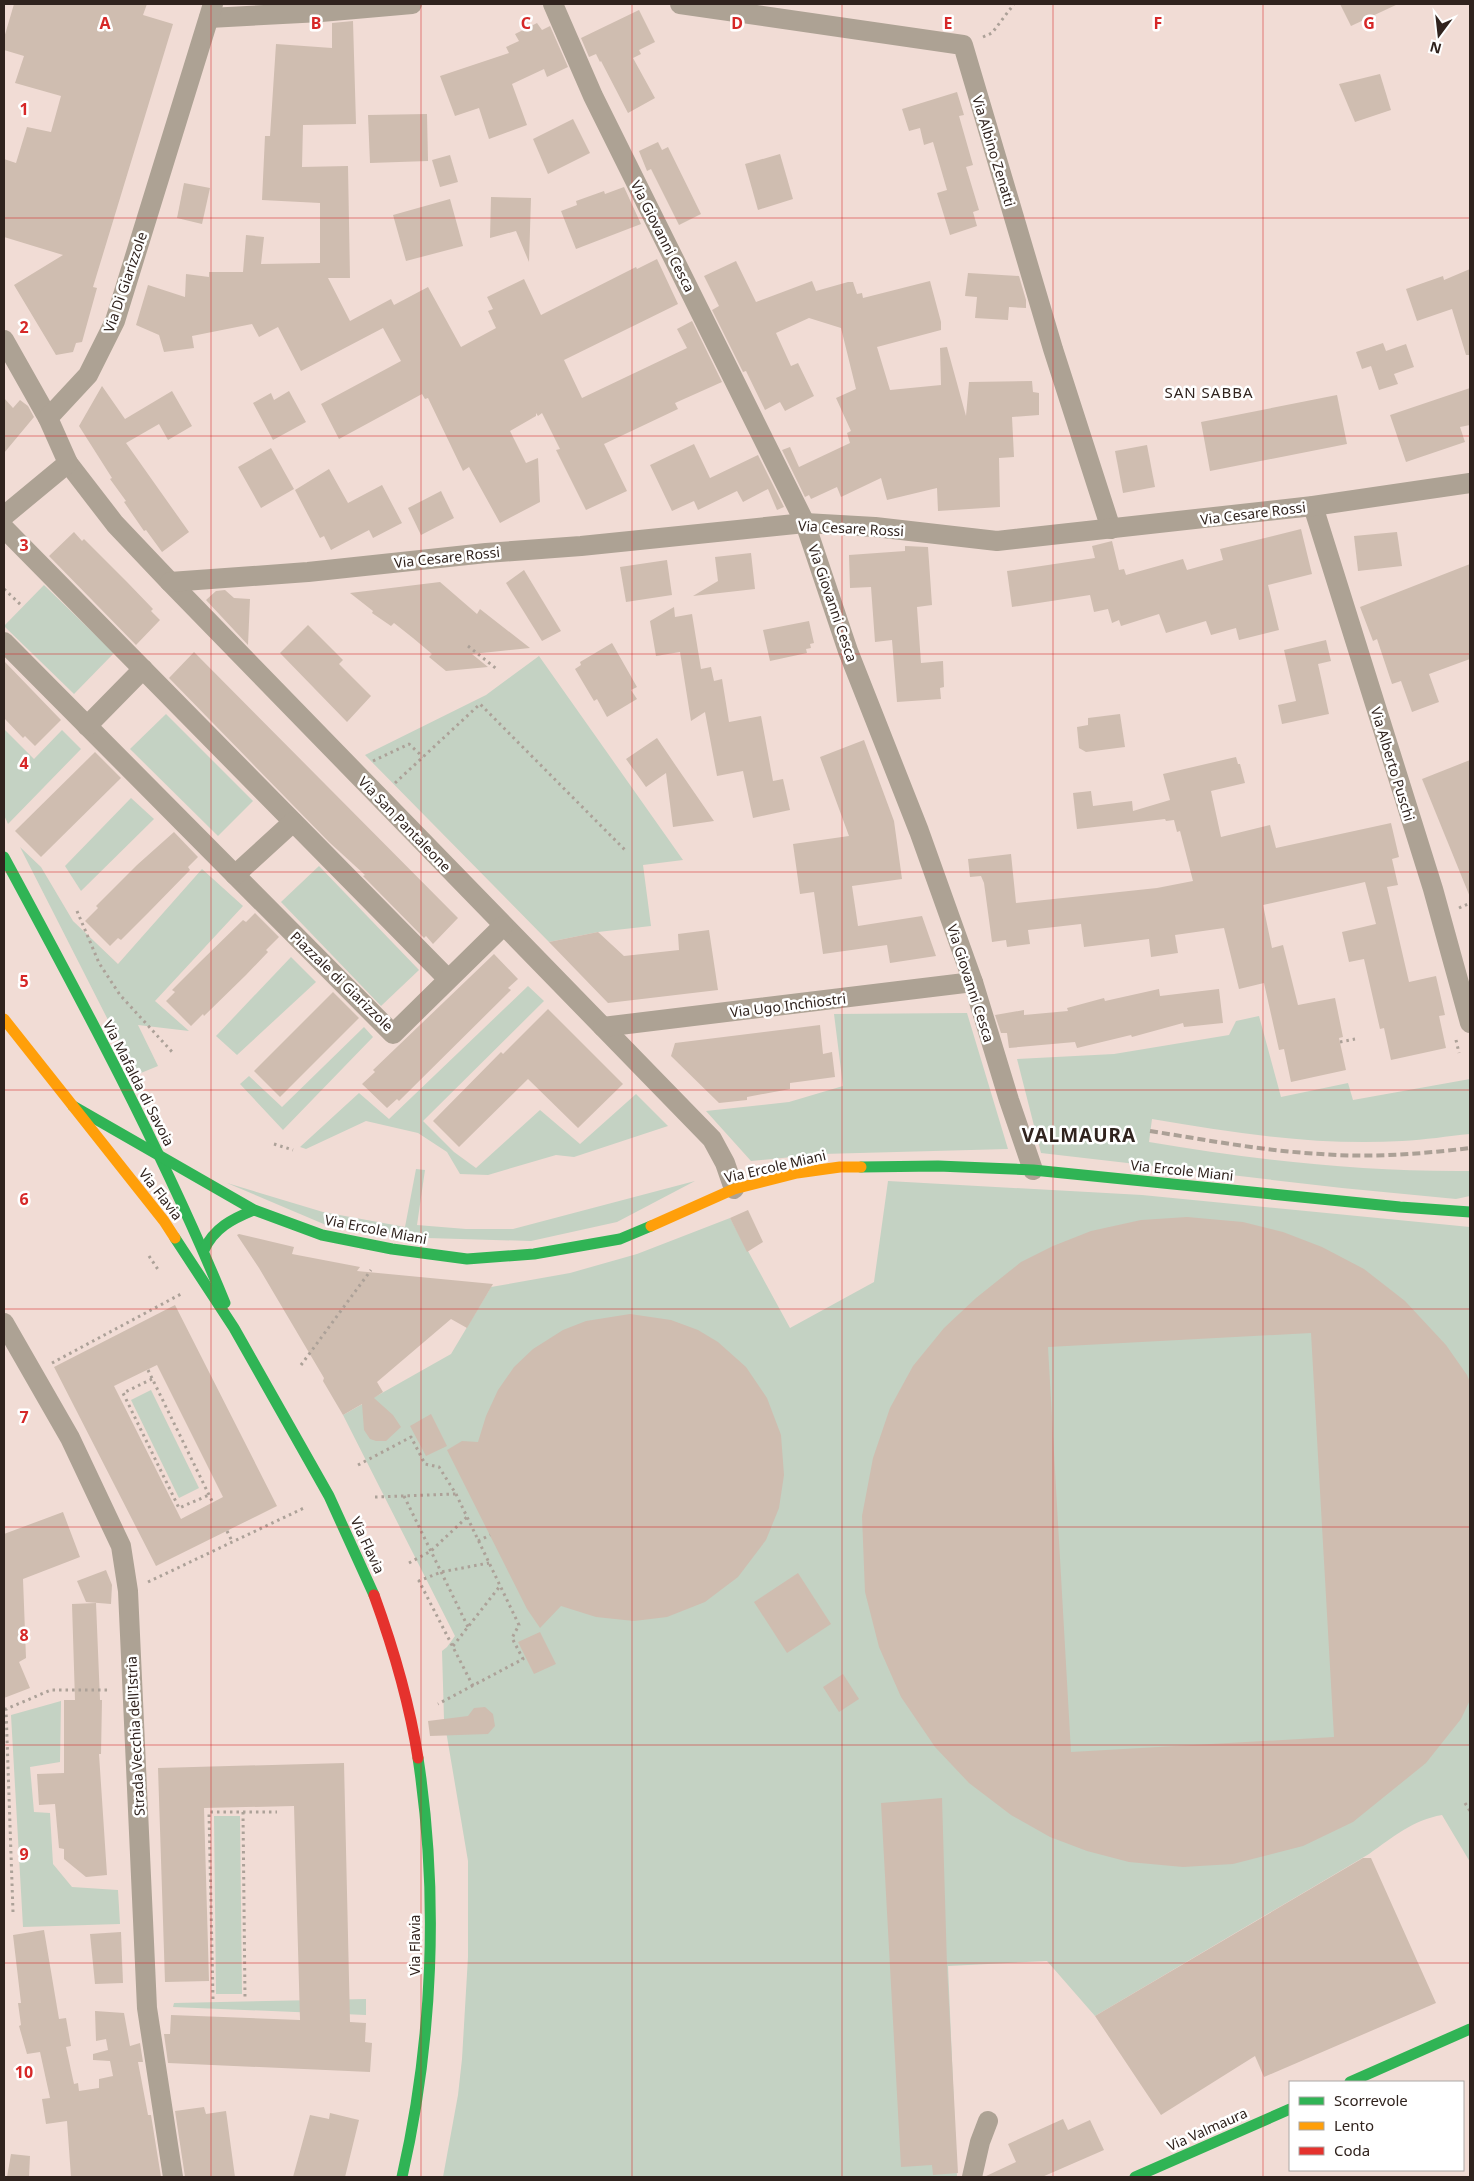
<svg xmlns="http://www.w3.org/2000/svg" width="1474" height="2181" font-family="'Noto Sans',sans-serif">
	<rect width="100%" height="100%" fill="#f1dcd5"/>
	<g fill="#c4d2c3">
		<path d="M44 585 114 653 74 694 4 626Z"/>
		<path d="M539 656 683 860 643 865 651 926 598 932 549 942 365 755 486 695Z"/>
		<path d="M166 714 253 801 218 836 130 749Z"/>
		<path d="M4 729 34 759 62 730 81 749 8 824 4 815Z"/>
		<path d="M131 798 154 819 81 891 65 866Z"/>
		<path d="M20 847 41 867 73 921 118 964 202 869 243 906 155 1001 189 1031 138 1025 158 1066 136 1075Z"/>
		<path d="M319 866 419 970 381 1006 281 902Z"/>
		<path d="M291 957 316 982 237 1055 216 1036Z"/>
		<path d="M528 986 544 1001 423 1121 454 1152 476 1168 540 1110 580 1144 636 1094 668 1126 574 1157 556 1155 488 1175 460 1174 447 1152 418 1133 366 1121 306 1149 300 1147 359 1093 389 1119Z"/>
		<path d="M967 1013 1008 1149 822 1154 751 1161 706 1111 789 1102 843 1086 834 1014Z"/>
		<path d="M1259 1016 1281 1097 1348 1083 1353 1100 1470 1079V1134C1448 1136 1425 1140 1402 1141 1318 1146 1235 1133 1152 1119L1149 1142C1256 1160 1361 1172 1470 1171V1196L1456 1199 1342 1188 1041 1153 1017 1059 1114 1054 1229 1035 1236 1021Z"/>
		<path d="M364 1027 373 1037 283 1130 240 1084 249 1076 282 1107Z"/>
		<path d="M416 1169 425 1170 417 1225 466 1229H513L695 1181 617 1222 531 1241 427 1238 326 1225 227 1183 323 1212 405 1227Z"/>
		<path d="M888 1181 1142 1195 1470 1227V1862L1442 1815C1413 1820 1393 1837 1369 1854L1095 2016 1047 1961 948 1966 957 2177H443L458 2095 462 2059 468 1957V1861L444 1719 442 1651 447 1647 455 1636 343 1415 451 1354 491 1287 570 1273 637 1254 730 1218 790 1328 874 1282Z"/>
		<path d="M151 1390 199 1488 179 1498 131 1400Z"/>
		<path d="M61 1701 60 1762 30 1767 34 1812 50 1813 53 1864 72 1887 118 1890 120 1924 23 1927 11 1715Z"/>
		<path d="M214 1816H240L242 1994H216Z"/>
		<path d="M366 1999V2015L173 2007 174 2003Z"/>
	</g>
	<g fill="#cfbdb0" fill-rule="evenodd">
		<path d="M14 4H147L143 15 173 24 93 287 97 288 82 342 76 343 73 352 56 355 14 285 63 255 4 237V159L16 163 27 127 51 132 61 96 15 83 24 56 4 50V38Z"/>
		<path d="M1340 4H1398L1351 26Z"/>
		<path d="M639 10 655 42 639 50 641 54 633 58 655 98 628 113 601 61 600 62 596 54 589 57 581 38Z"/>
		<path d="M353 21 356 124 303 125 302 167 348 166 350 278H328L350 321 391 299 394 305 428 287 461 347 496 328 488 311 493 309 487 297 524 279 541 315 636 267 637 269 657 259 678 304 564 360 582 398 687 348 677 329 692 321 722 382 675 403 678 409 604 444 627 491 586 510 556 450 560 449 542 413 538 416 536 413V416L510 431 526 463 538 458 540 502 500 523 469 467 463 471 428 398 425 399 422 394 339 439 321 404 401 361 383 328 301 371 278 327 259 337 252 324 192 336 194 348 164 352 159 335 136 325 148 285 185 297 186 274 209 277V272H243L246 235 264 237 261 264 320 263V203L262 200 265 136H270L276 44 332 48V23Z"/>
		<path d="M537 23 542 30 550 26 568 67 547 77 544 69 512 84 527 125 489 139 479 108 455 116 440 76 509 53 506 47 519 41 515 34Z"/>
		<path d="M1380 74 1391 110 1355 122 1339 84Z"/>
		<path d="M957 92 964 115 959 116 973 165 966 167 979 210 973 212 977 226 950 235 937 193 947 190 933 142 924 145 920 128 909 131 902 109Z"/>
		<path d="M427 114 428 161 370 163 368 115Z"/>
		<path d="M573 119 590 153 548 174 533 139Z"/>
		<path d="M658 142 662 150 668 147 701 214 679 225 651 169 647 171 639 151Z"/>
		<path d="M780 154 793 199 758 210 745 164Z"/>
		<path d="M450 155 458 182 440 187 432 160Z"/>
		<path d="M184 183 210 188 202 224 177 218Z"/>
		<path d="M624 187 641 224 576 249 561 211 577 205 576 201 604 191 605 194Z"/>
		<path d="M491 197 531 198 529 262 516 231 490 238Z"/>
		<path d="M450 199 463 246 406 261 393 215Z"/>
		<path d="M736 261 756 302 812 281 816 291 848 282H853L857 294 862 293 863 298 930 281 941 322V330L877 347 890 390 941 385 940 348 947 347 966 416 969 382 1032 381 1033 392 1039 393V415L1012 417 1014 457 999 458 1000 507 938 511 937 488 887 500 881 478 841 497 837 487 811 499 809 495 805 497 782 450 790 447 799 467 850 443 847 433 851 431 836 398 856 389 841 328 809 318 776 333 791 366 798 363 814 396 785 411 780 402 765 410 746 371 743 372 712 310 719 306 704 276Z"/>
		<path d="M1470 269V355H1466L1452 309 1417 321 1406 289 1443 276 1444 280Z"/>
		<path d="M968 273 1019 276 1026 300V308L1009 307 1008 320 975 318 977 297 965 296Z"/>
		<path d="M1383 343 1386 351 1406 344 1414 367 1394 374 1398 384 1379 390 1371 366 1362 369 1356 352Z"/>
		<path d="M102 386 125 419 172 391 192 426 168 440 159 424 126 443 189 532 162 552 146 530 144 531 124 502 126 501 110 479 112 478 79 426Z"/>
		<path d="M1470 388V425L1460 427 1465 442 1406 462 1390 415Z"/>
		<path d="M289 391 306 422 273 440 253 403 271 393 274 400Z"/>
		<path d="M1337 395 1347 444 1210 471 1201 422Z"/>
		<path d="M4 398 13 408 20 400 28 406 34 417 4 453Z"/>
		<path d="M694 444 710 478 758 455 784 507 777 510 768 489 743 502 737 491 698 510 694 501 672 511 650 465Z"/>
		<path d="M1147 445 1155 487 1123 493 1115 451Z"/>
		<path d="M271 448 294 489 261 508 238 467Z"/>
		<path d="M329 469 348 503 382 485 402 523 373 538 369 530 331 550 324 536 320 538 295 490Z"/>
		<path d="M441 491 454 518 421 535 408 508Z"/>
		<path d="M1301 529 1312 574 1268 585 1279 630 1239 640 1236 628 1211 635 1206 621 1166 633 1159 614 1121 626 1119 620 1112 623 1108 609 1094 612 1090 595 1012 607 1007 571 1095 558 1092 546 1112 541 1119 570 1124 569 1126 575 1183 559 1187 570 1223 560 1220 549Z"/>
		<path d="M74 532 82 541 84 539 127 582 153 609 151 611 160 620 136 645 49 556Z"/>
		<path d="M1397 532 1402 566 1358 571 1354 536Z"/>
		<path d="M905 546 928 547 932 605 917 607 921 663 943 661 944 687 940 688 941 699 897 702 892 640 875 642 871 587 850 588 849 555 905 551Z"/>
		<path d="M751 553 755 589 693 596 718 581 715 557Z"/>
		<path d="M667 560 672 595 626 602 620 567Z"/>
		<path d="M1470 564V659L1429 674 1439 702 1412 712 1401 681 1392 684 1377 639 1373 641 1360 607Z"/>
		<path d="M524 570 561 631 542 641 506 583Z"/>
		<path d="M440 582 477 614 480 609 530 648 472 654 488 667 446 671 429 657 432 654 413 638 394 623 391 626 372 613 373 611 350 593Z"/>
		<path d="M225 590 234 598 250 599 248 645 206 600 216 591Z"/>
		<path d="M674 607 675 617 692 614 701 669 711 667 714 681 722 679 729 722 761 716 773 781 783 779 790 810 753 818 743 771 717 776 705 712 691 721 680 652 656 656 650 621Z"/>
		<path d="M809 621 814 643 810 644 811 648 806 649 807 653 770 661 763 630Z"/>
		<path d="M308 625 343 660 339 664 371 696 347 722 280 653Z"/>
		<path d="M1326 640 1331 661 1318 664 1329 714 1282 724 1278 705 1296 701 1284 650Z"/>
		<path d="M612 643 637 687 631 690 637 699 607 717 597 699 594 701 575 669 581 665 580 662Z"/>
		<path d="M194 652 458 918 433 944 426 936 424 938 363 876 365 875 329 842 169 678Z"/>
		<path d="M4 661 61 720 35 746 25 736 23 738 4 718Z"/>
		<path d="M1120 714 1125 747 1086 752 1079 748 1077 727 1088 725V718Z"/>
		<path d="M657 738 676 766 714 821 673 827 666 773 646 787 626 759Z"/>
		<path d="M864 740 894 821 902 879 852 886 858 926 922 916 936 956 890 963 887 945 823 954 814 892 800 894 793 844 849 836 820 757Z"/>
		<path d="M95 752 121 778 41 857 15 831Z"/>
		<path d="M1236 757 1238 764H1240L1245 783 1211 791 1221 837 1270 825 1276 848 1391 823 1399 857 1392 859 1398 885 1387 887 1409 982 1436 976 1445 1015 1439 1016 1446 1048 1391 1060 1384 1028 1380 1029 1364 959 1349 962 1342 932 1376 924 1365 882 1263 905 1272 948 1283 945 1298 1005 1335 998 1343 1037 1339 1038 1346 1070 1291 1082 1284 1049 1279 1050 1264 983 1239 989 1224 928 1175 935 1178 953 1151 957 1149 939 1084 947 1081 924 1028 930 1030 944 1007 947 1006 940 992 942 984 883 981 876 970 877 968 859 1011 854 1016 903 1157 888 1193 881 1180 831 1177 832 1174 820 1166 821 1165 819 1077 829 1073 793 1091 791 1093 806 1132 801 1133 811 1170 800 1163 774Z"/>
		<path d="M1470 760V897L1422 779Z"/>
		<path d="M174 832 198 857 188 867 190 870 148 913 121 940 118 938 110 946 85 921 98 908 96 906 137 865Z"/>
		<path d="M255 913 279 937 266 950 268 952 246 975 204 1016 203 1014 191 1026 166 1001 175 992 172 990 200 962 243 920 246 922Z"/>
		<path d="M709 930 718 990 608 1003 549 942 598 932 624 956 679 950 678 934Z"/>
		<path d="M494 954 518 979 508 988 511 990 399 1101 397 1099 387 1108 362 1084 375 1072 373 1070Z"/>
		<path d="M1159 989 1160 996 1219 989 1223 1023 1184 1027 1183 1023 1132 1037 1131 1035 1077 1048 1075 1042 1009 1048 1007 1033H1001L995 1015 1024 1010V1015L1068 1011 1067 1008 1104 998 1105 1001Z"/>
		<path d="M333 992 359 1018 280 1097 254 1071Z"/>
		<path d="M548 1009 623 1084 578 1128 528 1079 459 1147 433 1121 501 1052 503 1054Z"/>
		<path d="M820 1025 823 1054 832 1052 835 1077 790 1083V1089L747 1097V1100L719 1103 671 1056 675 1043Z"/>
		<path d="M748 1210 763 1242 747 1252 730 1218Z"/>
		<path d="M1187 1217 1243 1222 1283 1232 1322 1247 1364 1269 1405 1301 1446 1345 1467 1375 1470 1382V1700L1461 1719 1426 1763 1353 1822 1303 1846 1233 1864 1183 1867 1129 1862 1087 1851 1050 1837 1011 1815 969 1783 935 1747 901 1697 879 1647 865 1592 862 1516 873 1458 890 1408 913 1366 944 1328 976 1298 1021 1262 1053 1246 1091 1231 1141 1220ZM1311 1333 1334 1737 1071 1752 1048 1347Z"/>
		<path d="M239 1234 294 1247 292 1254 360 1267 357 1271 493 1284 467 1328 451 1319 377 1382 383 1392 374 1398 393 1415 401 1427 386 1441H376L370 1439 364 1430 362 1404 343 1415 323 1381 324 1378 259 1268 237 1235Z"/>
		<path d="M175 1305 277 1506 156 1566 54 1367ZM157 1365 223 1497 181 1519 114 1386Z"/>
		<path d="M630 1314 671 1320 698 1330 718 1342 746 1367 767 1398 781 1435 784 1475 779 1508 766 1540 738 1577 705 1602 667 1617 634 1621 596 1617 561 1606 540 1628 527 1609 447 1450 462 1441 478 1442 486 1416 498 1390 514 1367 533 1349 563 1330 586 1321Z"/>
		<path d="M431 1414 447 1446 426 1456 410 1426Z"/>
		<path d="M63 1512 80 1557 23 1579 26 1658 19 1662 30 1688 4 1698V1534Z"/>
		<path d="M106 1570 112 1585 111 1604 86 1602 77 1581Z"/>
		<path d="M798 1573 831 1624 787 1653 754 1602Z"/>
		<path d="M96 1603 100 1700H102L101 1754H99L107 1875 86 1877 64 1859V1849L59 1848 55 1804 39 1805 37 1774 64 1773V1700H75L72 1604Z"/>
		<path d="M540 1632 556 1664 534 1674 518 1642Z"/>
		<path d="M843 1674 859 1699 839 1712 823 1687Z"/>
		<path d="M485 1707 493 1714 495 1726 488 1734 430 1736 428 1721 468 1716 474 1708Z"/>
		<path d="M344 1763 350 2022 366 2023 365 2042 372 2043 370 2072 168 2063 164 2034H170L171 2015 300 2020 294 1806 204 1808 209 1981 165 1982 158 1768Z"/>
		<path d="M942 1798 947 1966 958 2173 933 2175 932 2165 901 2167 881 1803Z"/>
		<path d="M1363 1858H1371L1436 2003 1264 2077 1255 2056 1161 2115 1095 2016Z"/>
		<path d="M44 1930 59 2019 66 2018 71 2046 66 2047 74 2084 78 2083 79 2091 99 2088V2079L113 2076 110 2061 93 2060V2054L108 2050 106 2039 96 2041 95 2011 124 2013 130 2046 140 2043 143 2062H138L148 2115H151L161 2177H71L67 2121 46 2124 42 2099 50 2098 40 2052 27 2054 19 2026 21 2025 18 2003H21L13 1935Z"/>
		<path d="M121 1932 123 1983 95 1984 90 1934Z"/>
		<path d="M204 2107 206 2114 226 2111 235 2177H185L175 2111Z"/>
		<path d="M330 2113 359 2120 345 2177H293L310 2115 329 2119Z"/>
		<path d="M1063 2119 1068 2130 1090 2120 1104 2150 1042 2177H984L1016 2162 1008 2144Z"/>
		<path d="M11 2154 30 2156 29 2177H7Z"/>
	</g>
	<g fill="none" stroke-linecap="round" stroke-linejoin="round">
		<g stroke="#aca198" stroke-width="3" stroke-dasharray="2.5 4" stroke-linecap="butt">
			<path d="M983 37 992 33 1014 4"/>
			<path d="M4 589 21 605"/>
			<path d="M468 646 498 670"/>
			<path d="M373 761 409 744 423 757"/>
			<path d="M395 783 480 704 625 850"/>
			<path d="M1459 908 1470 903"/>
			<path d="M77 911 99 963 120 995 174 1054"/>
			<path d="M1456 1040 1459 1053"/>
			<path d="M1340 1042 1355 1039"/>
			<path d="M274 1144 293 1150"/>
			<path d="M149 1256 159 1271"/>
			<path d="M52 1363 181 1294"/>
			<path d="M301 1365 371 1270"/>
			<path d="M148 1370 213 1503"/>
			<path d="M152 1379 123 1393 179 1508 209 1495"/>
			<path d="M358 1465 411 1437 425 1464 439 1467 456 1494 519 1625 512 1638 523 1659 438 1704"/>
			<path d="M404 1496 468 1627"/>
			<path d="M375 1497 456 1494"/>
			<path d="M227 1531 232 1541"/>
			<path d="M478 1541 490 1535"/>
			<path d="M409 1563 431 1551 467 1517"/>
			<path d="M148 1582 306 1507"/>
			<path d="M453 1646 500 1586"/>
			<path d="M473 1686 419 1581 441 1572 489 1563"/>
			<path d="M1465 1803 1470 1811"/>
			<path d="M243 1812 245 1998"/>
			<path d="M13 1912 6 1709 51 1690H111"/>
			<path d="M213 1999 209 1812H277"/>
		</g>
		<g stroke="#ada294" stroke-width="20">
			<path d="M553 4 593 96 805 523 848 651 919 831 973 982 1009 1100 1033 1170"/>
			<path d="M680 4 963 45 1053 349 1111 529"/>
			<path d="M209 18 321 12 412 4"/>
			<path d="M4 340 48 418"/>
			<path d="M68 463 115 524 170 582 712 1139 725 1163 734 1189"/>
			<path d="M1313 506 1433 889 1470 1023"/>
			<path d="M4 516 68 463 48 418 88 375 115 321 213 4"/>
			<path d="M4 528 448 979"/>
			<path d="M170 582 308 572 486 553 581 546 805 523 875 527 997 541 1313 506 1470 483"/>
			<path d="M4 642 393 1034 503 926"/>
			<path d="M87 726 143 669"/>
			<path d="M235 875 293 822"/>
			<path d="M603 1027 973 982"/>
			<path d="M4 1323 70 1438 121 1546 128 1591 147 2008 173 2177"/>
			<path d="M972 2177 980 2142 988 2121"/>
		</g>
		<g stroke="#30b455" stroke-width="11">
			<path d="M4 857C83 1003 162 1150 225 1303"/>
			<path d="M73 1106 254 1210 322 1235 392 1249 467 1259 534 1254 620 1239 651 1226"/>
			<path d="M861 1167 938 1166 1033 1170 1400 1207 1470 1212"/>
			<path d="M175 1238 234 1328 329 1496 374 1595"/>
			<path d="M204 1250C214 1228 232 1219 254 1210"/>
			<path d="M1350 2082 1470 2029"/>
			<path d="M402 2177C433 2041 439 1896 418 1758"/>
			<path d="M1135 2177 1290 2109"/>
		</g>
		<g stroke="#ff9f0a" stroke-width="11">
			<path d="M4 1019 164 1221 175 1238"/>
			<path d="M651 1226 734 1189 797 1173 840 1167H861"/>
		</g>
		<path stroke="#e5322d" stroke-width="11" d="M374 1595C394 1650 409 1700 418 1758"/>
		<path stroke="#aba096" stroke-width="4" stroke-dasharray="8 4" stroke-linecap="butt" d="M1150 1131C1207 1140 1264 1151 1321 1154 1371 1158 1421 1154 1470 1148"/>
	</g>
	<path fill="none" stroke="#d62828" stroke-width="1" stroke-opacity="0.55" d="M211 4V2177M421 4V2177M632 4V2177M842 4V2177M1053 4V2177M1263 4V2177M4 218H1470M4 436H1470M4 654H1470M4 872H1470M4 1090H1470M4 1309H1470M4 1527H1470M4 1745H1470M4 1963H1470"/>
	<g text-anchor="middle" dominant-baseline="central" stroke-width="5" stroke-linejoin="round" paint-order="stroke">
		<g font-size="14" fill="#30231e" stroke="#fff">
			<text transform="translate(994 151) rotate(73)">Via Albino Zenatti</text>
			<text transform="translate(663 236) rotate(63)">Via Giovanni Cesca</text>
			<text transform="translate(125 282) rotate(-71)">Via Di Giarizzole</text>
			<text transform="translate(1253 513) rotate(-7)">Via Cesare Rossi</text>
			<text transform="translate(851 528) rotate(3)">Via Cesare Rossi</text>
			<text transform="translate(447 557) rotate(-6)">Via Cesare Rossi</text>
			<text transform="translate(833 603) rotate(71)">Via Giovanni Cesca</text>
			<text transform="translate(1393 764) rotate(73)">Via Alberto Puschi</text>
			<text transform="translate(405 824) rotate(46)">Via San Pantaleone</text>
			<text transform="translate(342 981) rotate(44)">Piazzale di Giarizzole</text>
			<text transform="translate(971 983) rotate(72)">Via Giovanni Cesca</text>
			<text transform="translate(788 1005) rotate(-7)">Via Ugo Inchiostri</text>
			<text transform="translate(139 1083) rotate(63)">Via Mafalda di Savoia</text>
			<text transform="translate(775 1166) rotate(-13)">Via Ercole Miani</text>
			<text transform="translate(1182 1170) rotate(6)">Via Ercole Miani</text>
			<text transform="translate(161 1194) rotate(52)">Via Flavia</text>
			<text transform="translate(376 1229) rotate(11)">Via Ercole Miani</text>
			<text transform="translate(368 1545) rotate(65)">Via Flavia</text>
			<text transform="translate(135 1736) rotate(-93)">Strada Vecchia dell'Istria</text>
			<text transform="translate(414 1945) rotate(-90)">Via Flavia</text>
			<text transform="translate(1207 2129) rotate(-24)">Via Valmaura</text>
		</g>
		<g font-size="15" letter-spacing="1" fill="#30231e" stroke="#fff">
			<text x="1209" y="392">SAN SABBA</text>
		</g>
		<g font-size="19" font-weight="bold" letter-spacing="1" fill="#30231e" stroke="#fff">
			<text x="1079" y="1135">VALMAURA</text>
		</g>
	</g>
	<g font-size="16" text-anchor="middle" font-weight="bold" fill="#d62828" stroke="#fff" stroke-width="5" stroke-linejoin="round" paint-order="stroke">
		<text x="105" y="29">A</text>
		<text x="316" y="29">B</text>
		<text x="526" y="29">C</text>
		<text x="737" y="29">D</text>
		<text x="948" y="29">E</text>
		<text x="1158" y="29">F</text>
		<text x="1369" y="29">G</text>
		<text x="24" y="115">1</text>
		<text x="24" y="333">2</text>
		<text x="24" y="551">3</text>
		<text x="24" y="769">4</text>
		<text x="24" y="987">5</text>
		<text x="24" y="1205">6</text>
		<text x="24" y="1423">7</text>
		<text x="24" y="1641">8</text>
		<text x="24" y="1860">9</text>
		<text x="24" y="2078">10</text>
	</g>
	<rect width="1474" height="2181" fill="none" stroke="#30231e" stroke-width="10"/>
	<rect x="1289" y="2081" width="175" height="90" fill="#ffffff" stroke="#aca7a5"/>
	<rect x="1299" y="2097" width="25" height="8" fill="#30b455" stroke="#aca7a5"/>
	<text x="1334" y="2106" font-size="15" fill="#30231e">Scorrevole</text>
	<rect x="1299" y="2122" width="25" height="8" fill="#ff9f0a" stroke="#aca7a5"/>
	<text x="1334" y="2131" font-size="15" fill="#30231e">Lento</text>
	<rect x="1299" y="2147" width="25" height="8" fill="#e5322d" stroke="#aca7a5"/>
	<text x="1334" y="2156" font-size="15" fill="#30231e">Coda</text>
	<g transform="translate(1439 35) rotate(195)" stroke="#ffffff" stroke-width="4" paint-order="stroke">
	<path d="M0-4L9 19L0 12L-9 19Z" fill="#30231e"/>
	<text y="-8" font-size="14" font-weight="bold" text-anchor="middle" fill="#30231e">N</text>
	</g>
</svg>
